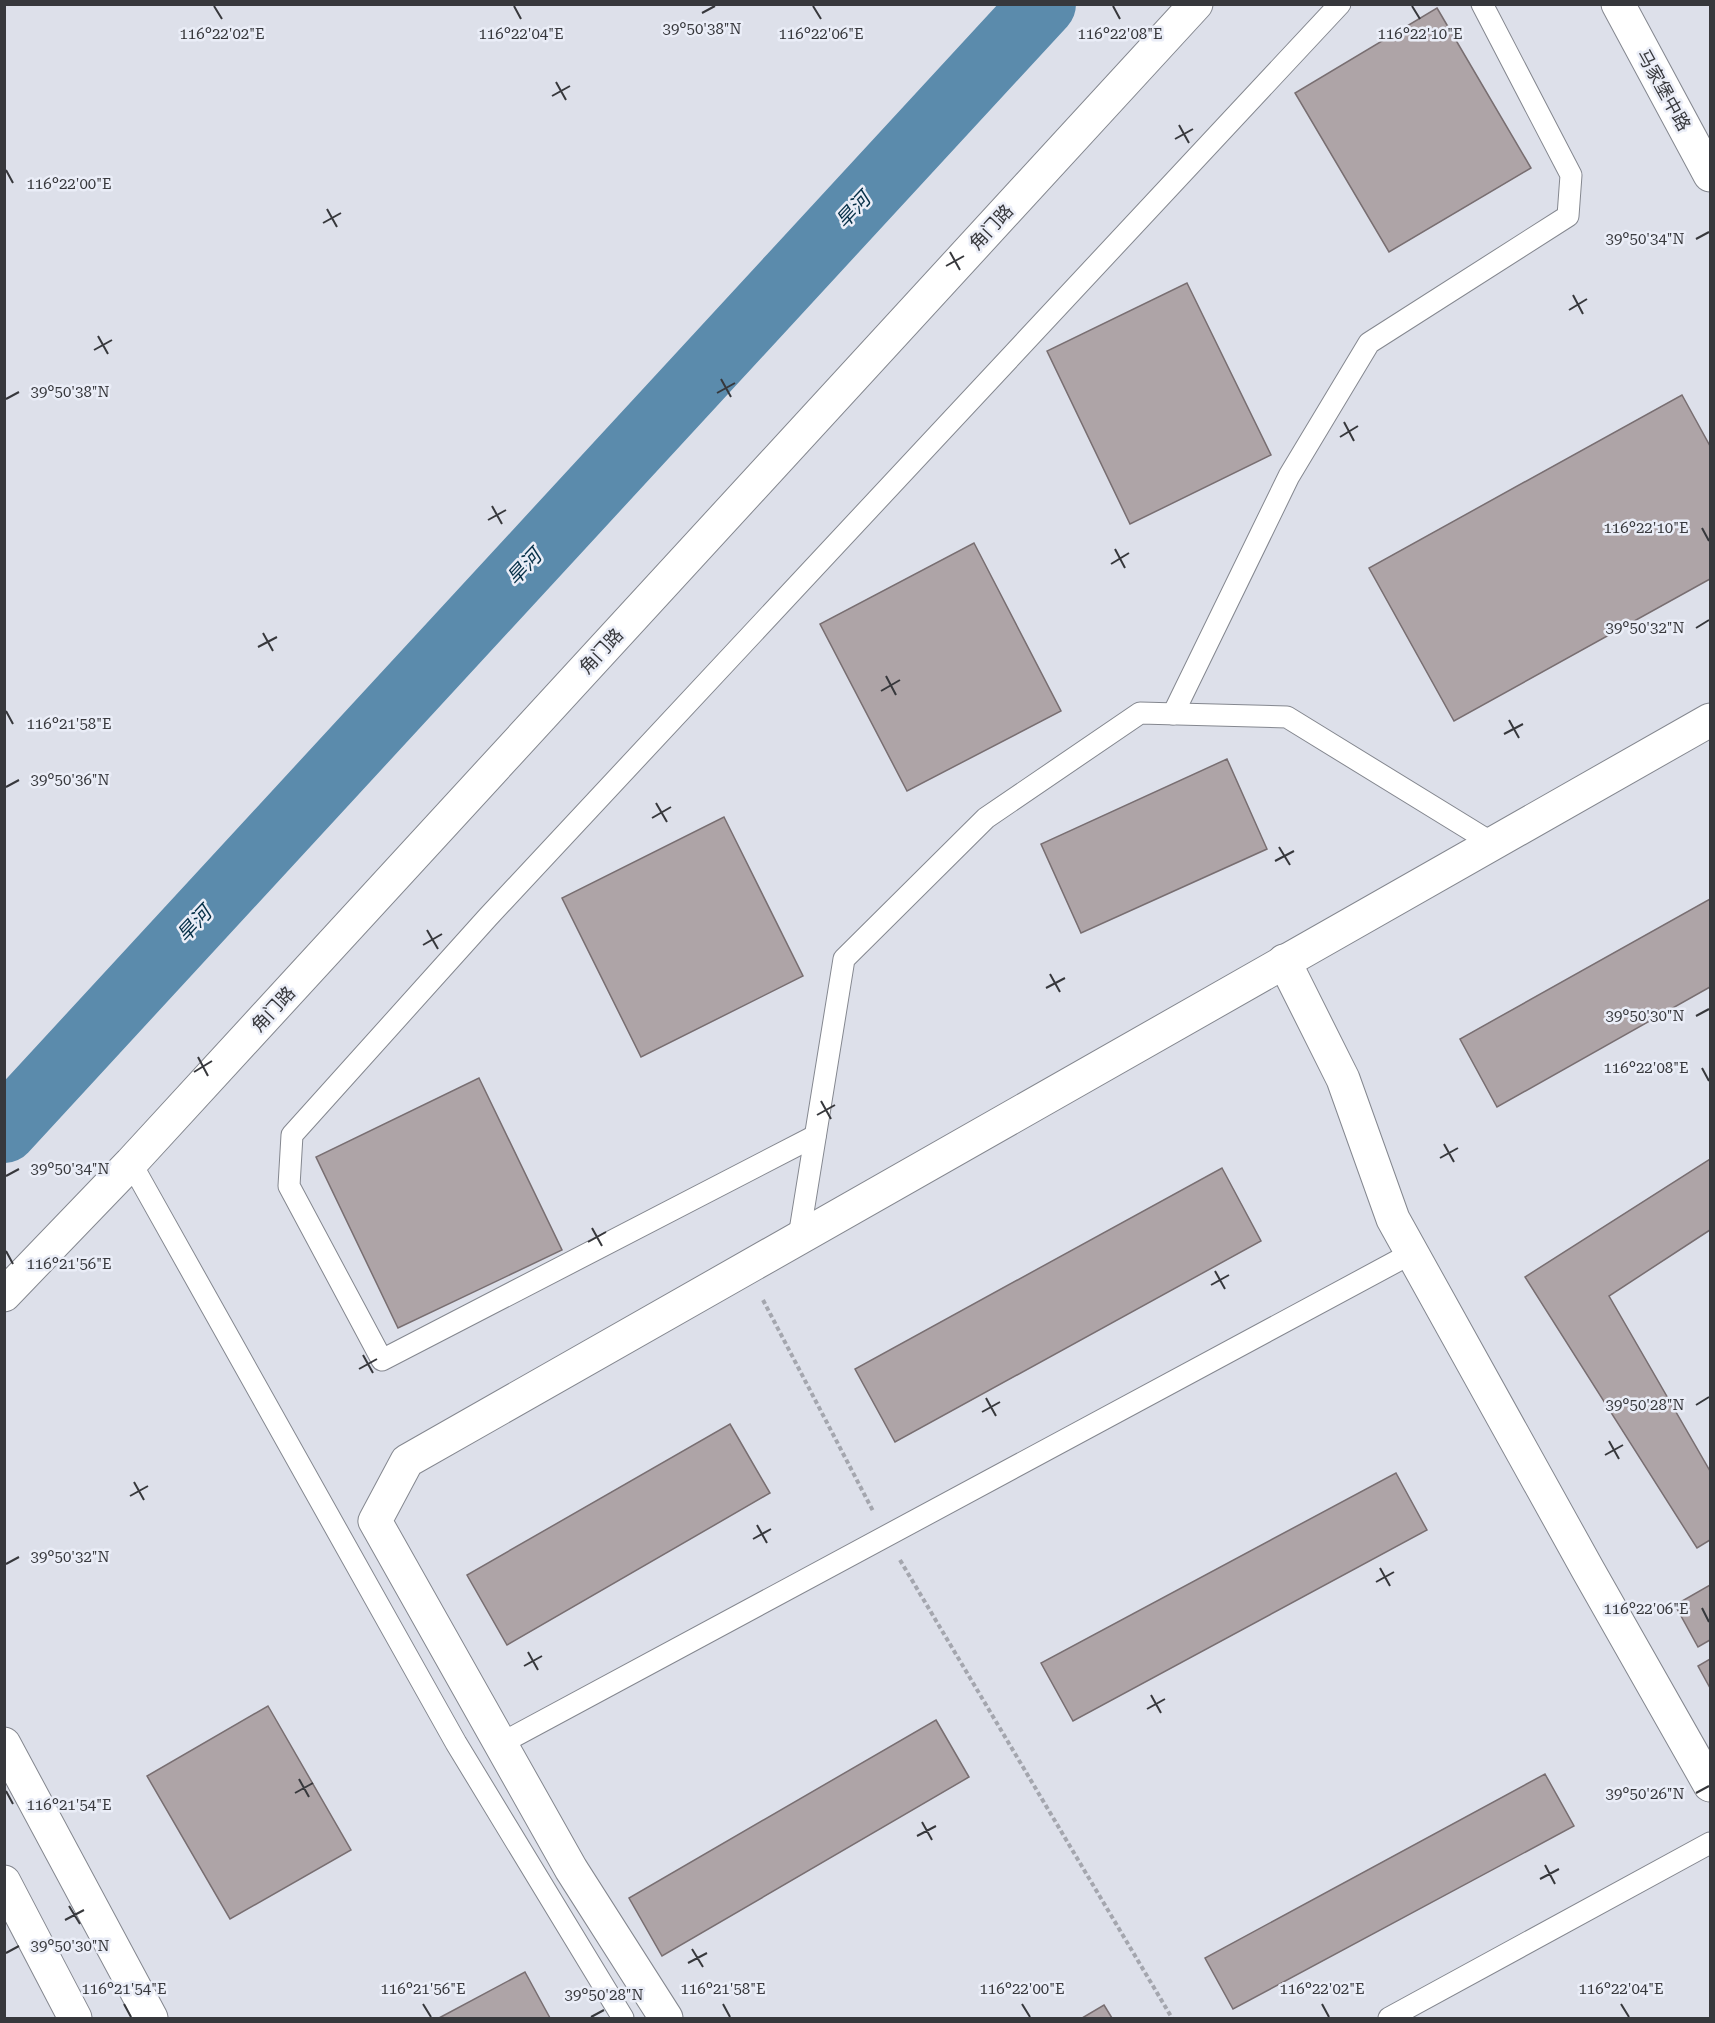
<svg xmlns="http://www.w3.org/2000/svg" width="1715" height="2023" font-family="'Roboto Serif','Noto Sans SC',serif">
	<rect width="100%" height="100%" fill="#dde0ea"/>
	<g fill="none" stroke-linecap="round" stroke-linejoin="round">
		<path stroke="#5b8bac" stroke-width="66" d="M4 1130 1043 4"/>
	</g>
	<g fill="#aea4a7" stroke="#786e71" stroke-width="1.5">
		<path d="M1437 8 1531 168 1389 252 1295 93Z"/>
		<path d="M1187 283 1271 455 1130 524 1047 351Z"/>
		<path d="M1682 395 1710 446V579L1454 721 1369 568Z"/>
		<path d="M974 543 1061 711 907 791 820 624Z"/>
		<path d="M1227 759 1267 849 1081 933 1041 844Z"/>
		<path d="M724 817 803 976 641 1057 562 898Z"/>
		<path d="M1710 899V987L1497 1107 1460 1039Z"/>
		<path d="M479 1078 562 1250 398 1328 316 1157Z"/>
		<path d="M1710 1159V1230L1609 1296 1710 1471V1540L1697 1548 1525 1277Z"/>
		<path d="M1222 1168 1261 1241 895 1442 855 1369Z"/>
		<path d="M730 1424 770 1493 507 1645 467 1575Z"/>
		<path d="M1396 1473 1427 1530 1073 1721 1041 1663Z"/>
		<path d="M1710 1585V1640L1698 1647 1675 1605Z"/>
		<path d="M1710 1659V1688L1698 1666Z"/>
		<path d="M268 1706 351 1850 230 1919 147 1776Z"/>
		<path d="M936 1720 969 1777 662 1956 629 1898Z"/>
		<path d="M1545 1774 1574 1826 1233 2009 1205 1958Z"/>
		<path d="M525 1972 550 2018H439Z"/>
		<path d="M1104 2005 1112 2018H1082Z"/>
	</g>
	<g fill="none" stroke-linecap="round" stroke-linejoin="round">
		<g stroke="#84878f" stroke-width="23">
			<g id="service">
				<path d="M1173 714 1289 476 1369 343 1568 216 1571 175 1482 4"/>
				<path d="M815 1136 382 1360 289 1186 292 1135 488 917 1340 4"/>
				<path d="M131 1163 456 1743 623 2018"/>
				<path d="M799 1237 844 959 986 818 1140 713 1287 717 1492 843"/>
				<path d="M500 1744 1412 1253"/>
				<path d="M1389 2018 1710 1843"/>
			</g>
		</g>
		<g stroke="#84878f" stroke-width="35">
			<g id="minor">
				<path d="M1284 961 1343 1079 1393 1219 1588 1570 1710 1785"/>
				<path d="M666 2018 571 1869 375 1521 407 1461 1710 720"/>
			</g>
		</g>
		<g stroke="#84878f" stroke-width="35">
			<g id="tertiary">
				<path d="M4 1295 131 1163 1196 4"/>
				<path d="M4 1744 151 2018"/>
			</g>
		</g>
		<g stroke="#84878f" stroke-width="35">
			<path id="secondary" d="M1618 4 1710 175"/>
		</g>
		<g stroke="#84878f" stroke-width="35">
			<path id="primary" d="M4 1882 75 2018"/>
		</g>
		<g stroke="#a4a6ae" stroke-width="4" stroke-dasharray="4.5 3" stroke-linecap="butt">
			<path d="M763 1300 873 1511"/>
			<path d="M900 1560 1172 2018"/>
		</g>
		<use href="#service" stroke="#fff" stroke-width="21"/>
		<use href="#minor" stroke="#fff" stroke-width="33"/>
		<use href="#tertiary" stroke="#fff" stroke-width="33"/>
		<use href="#secondary" stroke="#fff" stroke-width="33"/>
		<use href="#primary" stroke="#fff" stroke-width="33"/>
	</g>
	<path fill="none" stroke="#37383c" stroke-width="2" d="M214 6 222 19M514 6 521 19M813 6 821 19M1113 6 1120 19M1412 6 1420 19M702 13 715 6M556 82 566 100M552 96 570 86M1179 125 1189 143M1175 139 1193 129M6 170 13 183M327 209 337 227M323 223 341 213M1696 239 1709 232M950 252 960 270M946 266 964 256M1573 295 1583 314M1569 310 1587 299M98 336 108 354M94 350 112 340M721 379 731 397M717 393 735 383M6 399 19 392M1344 422 1354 441M1340 437 1358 426M492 506 502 524M488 520 506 510M1702 528 1709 541M1115 549 1125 568M1111 564 1129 553M1696 628 1709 620M263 633 273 651M258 647 277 637M886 676 896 695M881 691 900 680M6 711 13 724M1509 720 1519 738M1504 734 1523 724M6 787 19 780M656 803 667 822M652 818 671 807M1279 847 1290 865M1275 861 1294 851M427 930 438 949M423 945 442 934M1050 974 1060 992M1046 988 1065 978M1696 1016 1709 1009M198 1057 208 1076M1702 1068 1709 1081M194 1072 212 1061M821 1101 831 1119M817 1115 835 1105M1444 1144 1454 1162M1440 1158 1458 1148M6 1176 19 1169M592 1228 602 1246M588 1242 606 1232M6 1251 13 1264M1215 1271 1225 1289M1211 1285 1229 1275M363 1355 373 1373M359 1369 377 1359M986 1398 996 1416M1696 1405 1709 1397M982 1412 1000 1402M1609 1441 1619 1459M1605 1455 1623 1445M134 1482 144 1500M130 1496 148 1486M757 1525 767 1543M753 1539 771 1529M6 1564 19 1557M1380 1568 1390 1586M1376 1582 1394 1572M1702 1608 1709 1622M528 1652 538 1670M524 1666 542 1656M1151 1695 1161 1713M1147 1709 1165 1699M299 1779 309 1797M6 1791 13 1804M295 1793 313 1783M1696 1793 1709 1786M922 1822 932 1840M917 1836 936 1826M1545 1865 1555 1884M1540 1879 1559 1869M69 1906 80 1924M65 1920 84 1910M692 1949 703 1967M6 1953 19 1946M688 1963 707 1953M124 2004 131 2017M423 2004 431 2017M723 2004 730 2017M1022 2004 1030 2017M1322 2004 1329 2017M1621 2004 1629 2017M591 2017 604 2010"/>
	<g text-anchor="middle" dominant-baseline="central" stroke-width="5" stroke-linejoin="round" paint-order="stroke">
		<g font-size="18" fill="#37383c" stroke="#eaedf7">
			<text transform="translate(1664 90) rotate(61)">马家堡中路</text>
			<text transform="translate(991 227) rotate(-47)">角门路</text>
			<text transform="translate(601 651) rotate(-47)">角门路</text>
			<text transform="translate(273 1009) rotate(-47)">角门路</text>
		</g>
		<g font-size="20" font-style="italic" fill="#052f47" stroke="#eaedf7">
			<text transform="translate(853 210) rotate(-47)">旱河</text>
			<text transform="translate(524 567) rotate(-47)">旱河</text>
			<text transform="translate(194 924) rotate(-47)">旱河</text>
		</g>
	</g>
	<g font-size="15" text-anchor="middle" fill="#37383c" stroke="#eaedf7" stroke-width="5" stroke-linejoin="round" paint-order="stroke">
		<text x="702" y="34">39°50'38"N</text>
		<text x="222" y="39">116°22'02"E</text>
		<text x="521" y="39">116°22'04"E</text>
		<text x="821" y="39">116°22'06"E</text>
		<text x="1120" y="39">116°22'08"E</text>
		<text x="1420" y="39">116°22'10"E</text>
		<text x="69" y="189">116°22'00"E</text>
		<text x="1645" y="244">39°50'34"N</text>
		<text x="70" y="397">39°50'38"N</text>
		<text x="1646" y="533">116°22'10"E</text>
		<text x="1645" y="633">39°50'32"N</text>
		<text x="69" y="729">116°21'58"E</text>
		<text x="70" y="785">39°50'36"N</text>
		<text x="1645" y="1021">39°50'30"N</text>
		<text x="1646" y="1073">116°22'08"E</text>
		<text x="70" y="1174">39°50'34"N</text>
		<text x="69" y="1269">116°21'56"E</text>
		<text x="1645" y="1410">39°50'28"N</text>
		<text x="70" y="1562">39°50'32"N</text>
		<text x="1646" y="1614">116°22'06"E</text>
		<text x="1645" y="1799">39°50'26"N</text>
		<text x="69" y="1810">116°21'54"E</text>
		<text x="70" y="1951">39°50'30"N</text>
		<text x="124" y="1994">116°21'54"E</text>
		<text x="423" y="1994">116°21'56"E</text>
		<text x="723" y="1994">116°21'58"E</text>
		<text x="1022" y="1994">116°22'00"E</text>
		<text x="1322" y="1994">116°22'02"E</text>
		<text x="1621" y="1994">116°22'04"E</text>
		<text x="604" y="2000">39°50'28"N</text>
	</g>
	<rect width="1715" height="2023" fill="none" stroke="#37383c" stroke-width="12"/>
</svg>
